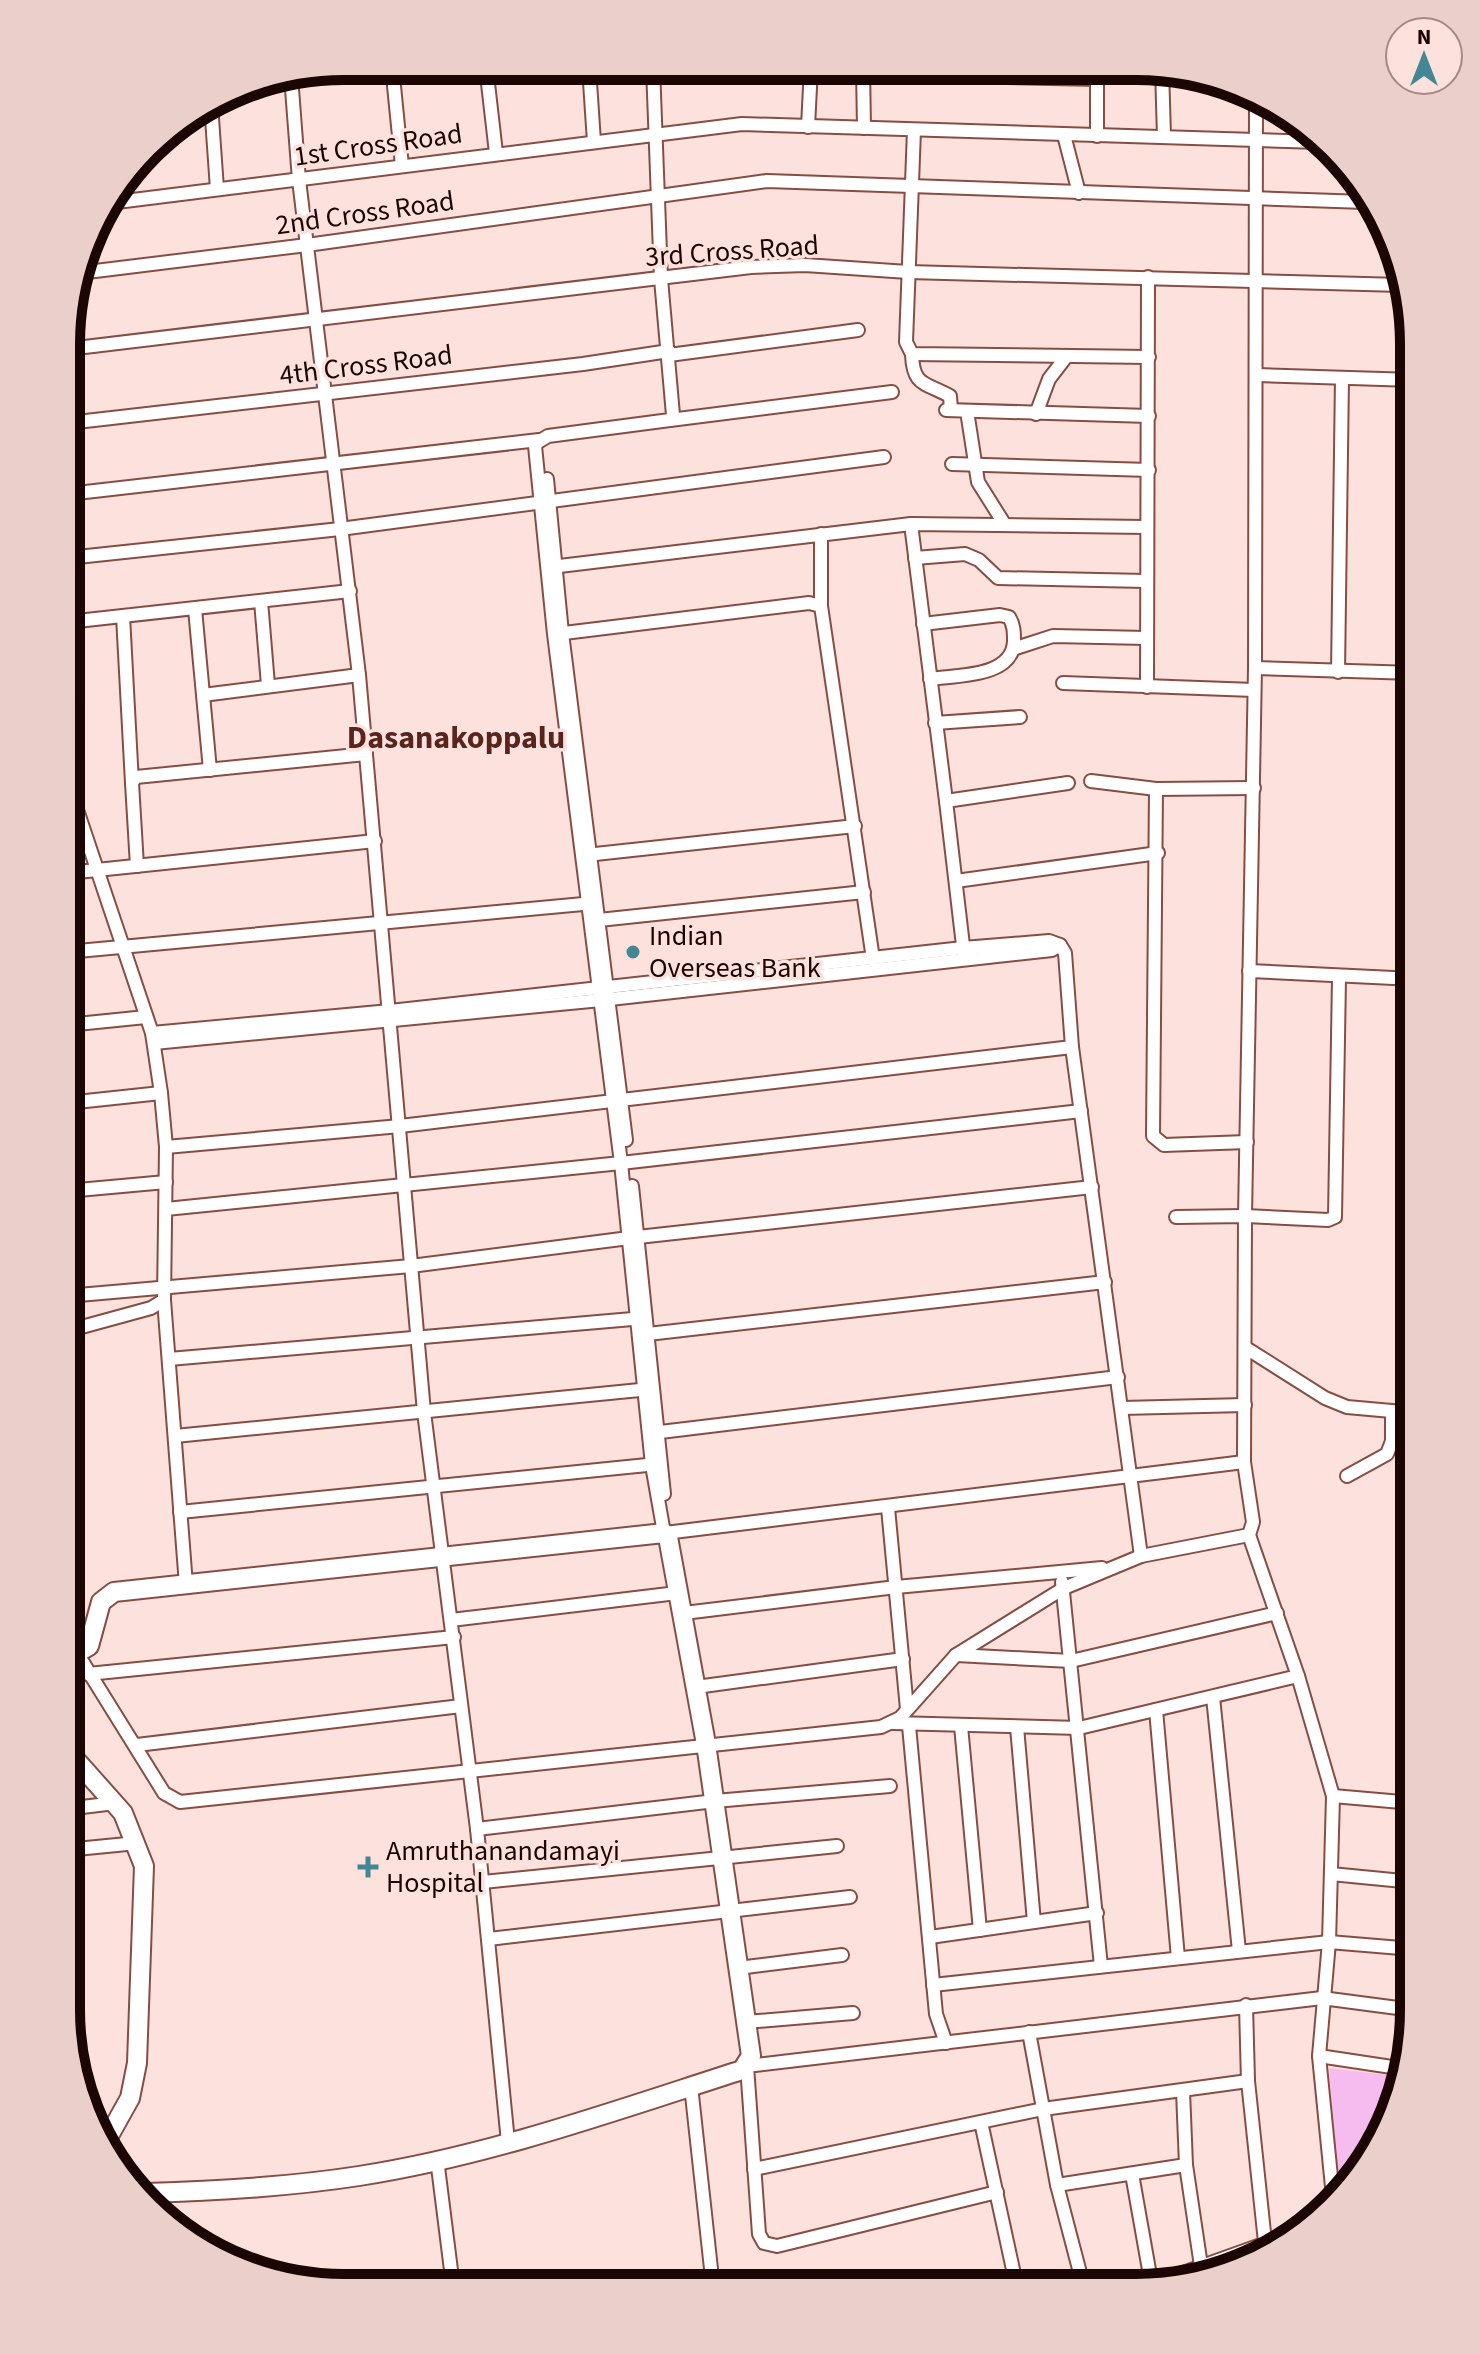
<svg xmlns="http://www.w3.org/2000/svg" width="1480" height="2354" font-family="'Source Sans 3',sans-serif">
	<rect width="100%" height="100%" fill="#fde1dc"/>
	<path fill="#f6bcf0" d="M1329 2068 1404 2077C1396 2116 1371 2168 1339 2192Z"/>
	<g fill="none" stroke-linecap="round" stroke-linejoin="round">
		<g stroke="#864d44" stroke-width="16">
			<g id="street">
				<path d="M392 66 402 166"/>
				<path d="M486 66 496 153"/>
				<path d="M589 67 594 142"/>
				<path d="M698 67 811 70"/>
				<path d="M863 68 864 128"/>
				<path d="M1162 68 1164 137"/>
				<path d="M863 74 1097 79"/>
				<path d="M291 76 299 180 359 675 424 1412 477 1829 508 2142"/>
				<path d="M211 104 217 189"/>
				<path d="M808 127 811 67"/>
				<path d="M914 130 906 342 912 354 1149 357"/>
				<path d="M1064 135 1079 193"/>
				<path d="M1097 136V68"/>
				<path d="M109 203 742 124 1319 142"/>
				<path d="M79 273 307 245 767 181 1365 202"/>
				<path d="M68 349 751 267 805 265 908 272 1402 285"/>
				<path d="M912 354C913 386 924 382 950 396L951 410"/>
				<path d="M669 355 858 330"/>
				<path d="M1257 375 1414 380"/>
				<path d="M946 410 1149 416"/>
				<path d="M967 411 978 482 1005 525"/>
				<path d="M1036 414 1049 379 1066 357"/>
				<path d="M670 420 892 392"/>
				<path d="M68 423 583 364 669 351"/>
				<path d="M538 442 535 446 554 634 621 1163 652 1465 664 1533"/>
				<path d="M538 442 548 436 670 420 673 415 661 279 653 67"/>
				<path d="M952 464 1149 470"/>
				<path d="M547 479 562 633 626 1140"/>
				<path d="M68 494 539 440"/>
				<path d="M911 524 946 801"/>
				<path d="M821 534V606"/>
				<path d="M68 558 340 529 884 457"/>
				<path d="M915 558 965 554 979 560 998 578 1146 581"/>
				<path d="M551 567 911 524 1146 527"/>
				<path d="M261 601 268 685"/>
				<path d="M195 609 210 770"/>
				<path d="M123 616 132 783"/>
				<path d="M68 622 350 591"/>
				<path d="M923 624 1000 615 1009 617C1014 625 1014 632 1014 641 1013 678 956 675 930 679"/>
				<path d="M556 634 809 603 821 606 873 959"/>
				<path d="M1013 649 1053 636 1147 638"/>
				<path d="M1255 668 1414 673"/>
				<path d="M1338 672 1342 378"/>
				<path d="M1063 683 1254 690"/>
				<path d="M1147 687 1148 277"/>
				<path d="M203 695 359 675"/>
				<path d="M935 723 1020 717"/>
				<path d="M1091 781 1156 789 1254 788"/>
				<path d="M68 783 152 1033 161 1093 166 1147 164 1300 186 1585"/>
				<path d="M1156 789 1153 1136 1164 1145 1247 1142"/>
				<path d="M586 855 855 826"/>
				<path d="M137 866 132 783 136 777 366 754"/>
				<path d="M68 873 375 841"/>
				<path d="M956 881 1158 853"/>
				<path d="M599 920 864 892"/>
				<path d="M67 952 594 903"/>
				<path d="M964 954 946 801 1068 783"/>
				<path d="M1249 971 1414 979"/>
				<path d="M67 1025 146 1017"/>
				<path d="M152 1033 390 1011 963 948 1049 941 1060 945 1065 953 1072 1047 1141 1556"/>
				<path d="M154 1043 601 1000 1052 950 1060 945"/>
				<path d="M67 1103 161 1093"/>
				<path d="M166 1147 400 1126 1072 1047"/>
				<path d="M632 1186 664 1494"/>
				<path d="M67 1191 166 1182"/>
				<path d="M166 1209 621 1163 1081 1111"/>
				<path d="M1176 1217 1245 1216 1328 1220 1335 1217 1339 978"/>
				<path d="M67 1296 411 1266 629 1238 1092 1187"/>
				<path d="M67 1331 151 1308 164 1300"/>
				<path d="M639 1335 1105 1282"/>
				<path d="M1246 1348 1325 1398 1347 1407 1414 1413"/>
				<path d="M169 1359 644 1318"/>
				<path d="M1122 1408 1245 1405"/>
				<path d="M652 1433 1118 1377"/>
				<path d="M175 1436 650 1389"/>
				<path d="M1347 1476 1387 1454 1392 1441V1412"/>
				<path d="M888 1508 907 1709"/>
				<path d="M180 1512 657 1464"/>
				<path d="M665 1533 1244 1462"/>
				<path d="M1249 1535 1298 1676 1333 1796 1329 1942 1319 2056 1333 2197"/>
				<path d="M1062 1582 1101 1966"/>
				<path d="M684 1613 896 1587 1102 1568"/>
				<path d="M451 1620 677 1593"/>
				<path d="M77 1653 164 1793 180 1802 881 1727 900 1718 956 1655 1064 1588 1141 1556 1249 1535 1253 1522 1244 1462 1245 1216 1255 668 1256 103"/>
				<path d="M956 1655 1071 1661 1277 1613"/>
				<path d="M88 1674 454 1637"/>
				<path d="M696 1687 903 1659"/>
				<path d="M1213 1697 1239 1951"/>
				<path d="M1156 1710 1178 1958"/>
				<path d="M893 1723 1079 1728 1298 1676"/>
				<path d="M909 1726 936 2014 946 2043"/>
				<path d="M961 1726 980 1930"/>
				<path d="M1017 1727 1034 1922"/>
				<path d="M137 1745 461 1706"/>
				<path d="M1333 1796 1413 1803"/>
				<path d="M66 1809 115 1803"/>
				<path d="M477 1829 715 1801 890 1786"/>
				<path d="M66 1850 137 1843"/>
				<path d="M1331 1874 1413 1882"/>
				<path d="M483 1882 837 1846"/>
				<path d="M930 1937 1097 1913"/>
				<path d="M489 1939 850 1897"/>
				<path d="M738 1968 842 1955"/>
				<path d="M933 1985 1329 1942 1413 1949"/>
				<path d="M1246 2005 1248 2081 1265 2242"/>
				<path d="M746 2022 853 2013"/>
				<path d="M1029 2032 1057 2185 1084 2288"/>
				<path d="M1319 2056 1405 2069"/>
				<path d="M691 2086 713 2287"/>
				<path d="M1183 2091 1186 2165 1201 2266"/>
				<path d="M981 2122 1017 2288"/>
				<path d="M437 2159 453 2286"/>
				<path d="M754 2169 1043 2109 1248 2081"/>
				<path d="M1132 2174 1151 2281"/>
				<path d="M1057 2185 1186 2165"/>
				<path d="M997 2192 777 2246 764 2243 759 2234 747 2066 1322 1998 1413 2010"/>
				<path d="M1126 2288 1180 2274 1280 2238"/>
			</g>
		</g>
		<g stroke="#864d44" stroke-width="22">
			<g id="secondary">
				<path d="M66 1653H77L89 1646 101 1602 114 1592 664 1533 668 1537 706 1744 751 2056 742 2070C617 2110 489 2156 359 2176 288 2187 218 2191 146 2193"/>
				<path d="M66 1749 123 1813 144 1866 137 2063 130 2098 106 2141"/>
			</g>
		</g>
		<use href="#street" stroke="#fff" stroke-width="12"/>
		<use href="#secondary" stroke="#fff" stroke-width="18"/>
	</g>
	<g fill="#428793" stroke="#fde1dc" stroke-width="3">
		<circle cx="633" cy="952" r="8"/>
		<path d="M364 1855h8v8h8v8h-8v8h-8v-8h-8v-8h8z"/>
	</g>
	<g text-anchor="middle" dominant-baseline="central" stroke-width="7" stroke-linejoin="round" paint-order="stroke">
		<g font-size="28" fill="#1b0604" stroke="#fde1dc">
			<text transform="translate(378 145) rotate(-8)">1st Cross Road</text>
			<text transform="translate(365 213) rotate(-8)">2nd Cross Road</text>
			<text transform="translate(732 251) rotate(-4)">3rd Cross Road</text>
			<text transform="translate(366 365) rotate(-7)">4th Cross Road</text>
		</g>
		<g font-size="28" fill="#1b0604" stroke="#fde1dc" text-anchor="start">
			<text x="649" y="936">Indian<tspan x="649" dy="32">Overseas Bank</tspan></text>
			<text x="386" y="1851">Amruthanandamayi<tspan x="386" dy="32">Hospital</tspan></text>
		</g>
		<g font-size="32" font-weight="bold" fill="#58241d" stroke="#fde1dc">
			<text x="456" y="738">Dasanakoppalu</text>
		</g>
	</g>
	<path d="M0 0H1480V2354H0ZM344 80H1136A264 264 0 0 1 1400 344V2010A264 264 0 0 1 1136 2274H344A264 264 0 0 1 80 2010V344A264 264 0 0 1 344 80Z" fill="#ebcfcb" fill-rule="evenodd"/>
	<path fill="none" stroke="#1b0604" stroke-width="10" d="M344 80H1136A264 264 0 0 1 1400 344V2010A264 264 0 0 1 1136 2274H344A264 264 0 0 1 80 2010V344A264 264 0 0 1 344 80Z"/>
	<g transform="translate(1424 56)"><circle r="38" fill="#fde1dc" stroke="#a38986" stroke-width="2"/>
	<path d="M0-6L14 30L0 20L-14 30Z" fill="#428793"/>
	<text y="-12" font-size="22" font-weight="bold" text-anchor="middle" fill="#1b0604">N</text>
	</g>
</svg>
